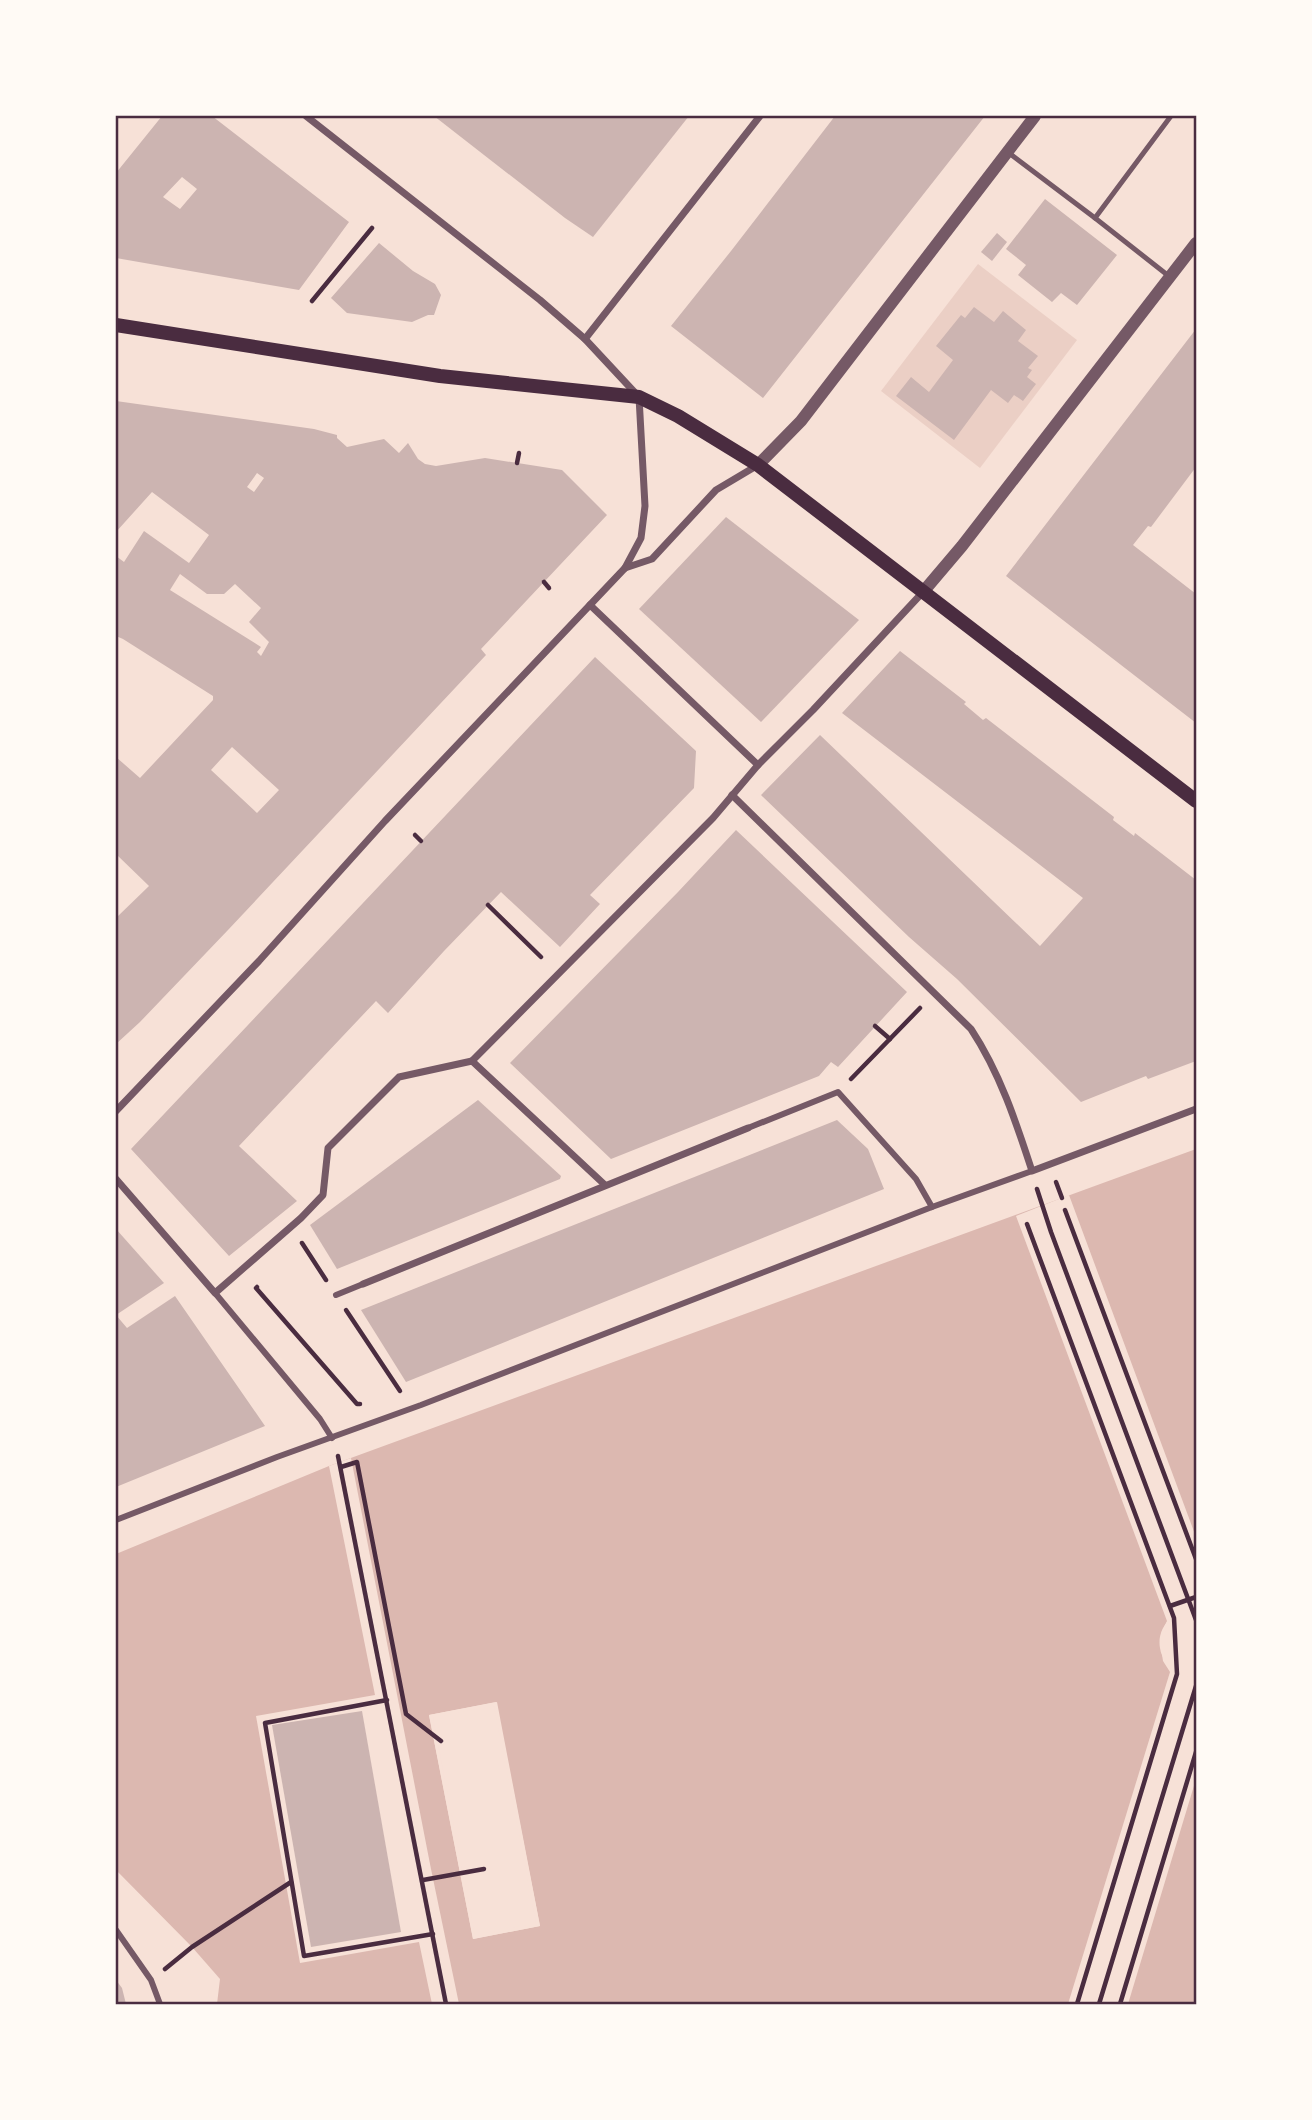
<svg xmlns="http://www.w3.org/2000/svg" width="1312" height="2120" font-family="'PT Sans Narrow',sans-serif">
	<rect width="100%" height="100%" fill="#f7e1d7"/>
	<path fill="#ebcfc5" d="M978 264 1077 340 980 468 881 391Z"/>
	<path fill="#dcb8b0" fill-rule="evenodd" d="M1196 1149V1603C1177 1608 1156 1626 1160 1648 1161 1658 1171 1669 1176 1678L1196 1679V2004H217L220 1979 192 1947 116 1870V1554L329 1466ZM496 1702 540 1926 473 1939 429 1715Z"/>
	<g fill="#f7e1d7" fill-rule="evenodd">
		<path d="M1069 1195 1196 1537V1606L1187 1609 1177 1615 1165 1632 1163 1643 1166 1660 1172 1670 1178 1675 1188 1677 1196 1675V1779L1128 2004H1068L1170 1672 1163 1661 1160 1642 1162 1631 1167 1621 1016 1216Z"/>
		<path d="M351 1458 431 1869 459 2004H432L419 1942 300 1963 256 1716 375 1695 329 1466Z"/>
		<path d="M497 1702 540 1926 473 1939 429 1715ZM494 1706 536 1923 475 1935 433 1718Z"/>
	</g>
	<g fill="#ccb4b1" fill-rule="evenodd">
		<path d="M162 116H212L349 222 299 290 116 258V173ZM182 177 197 189 180 209 163 197Z"/>
		<path d="M434 116H689L593 237 565 218Z"/>
		<path d="M835 116H985L763 398 671 326 731 251Z"/>
		<path d="M1045 199 1117 255 1077 305 1061 293 1052 302 1018 275 1026 265 1006 249Z"/>
		<path d="M997 233 1007 242 992 261 981 252Z"/>
		<path d="M379 243 413 271 435 284 441 295 434 315H428L412 322 347 313 331 298Z"/>
		<path d="M974 307 994 322 1003 311 1026 330 1018 341 1038 356 1028 368 1032 370 1027 377 1036 384 1023 401 1014 395 1008 403 991 390 954 440 896 396 911 377 929 392 953 360 936 346 961 315 965 318Z"/>
		<path d="M1196 329V467L1151 527 1148 526 1133 545 1196 594V723L1006 576Z"/>
		<path d="M116 401 314 429 337 435V438L347 447 384 439 399 453 408 443 418 459 425 464 436 466 485 458 562 470 607 515 481 649 486 655 228 930 140 1022 116 1044V918L149 886 116 854V757L140 778 213 700V696L123 639 116 636V556L124 562 144 531 189 563 209 535 152 492 116 532ZM257 473 264 478 254 492 247 487ZM180 574 207 594H224L235 584 261 608 249 622 269 642 261 656 257 652 261 647 170 590ZM232 747 279 790 257 813 211 770Z"/>
		<path d="M726 517 859 620 761 722 639 609Z"/>
		<path d="M900 651 966 702 964 704 983 720 986 718 1114 817 1113 820 1134 836 1135 833 1196 880V1061L1148 1079 1146 1076 1081 1102 957 979 909 937 761 795 820 735 1040 946 1083 898 842 713Z"/>
		<path d="M595 657 696 751 694 788 590 895 600 904 560 947 501 892 444 951 388 1013 376 1001 239 1146 297 1201 229 1256 131 1149Z"/>
		<path d="M736 830 907 992 838 1067 831 1062 819 1076 611 1159 510 1063 678 892Z"/>
		<path d="M478 1100 561 1176 560 1179 337 1269 310 1225Z"/>
		<path d="M837 1120 868 1149 884 1189 406 1382 361 1310Z"/>
		<path d="M116 1229 164 1283 116 1315Z"/>
		<path d="M175 1296 265 1426 116 1487V1315L127 1328Z"/>
		<path d="M362 1711 401 1932 311 1947 272 1725Z"/>
		<path d="M116 1980 122 1988 126 2004H116Z"/>
	</g>
	<g fill="none" stroke-linecap="round" stroke-linejoin="round">
		<g stroke="#4a2c40" stroke-width="4.5">
			<path d="M312 301 372 228"/>
			<path d="M517 463 519 453"/>
			<path d="M544 582 549 588"/>
			<path d="M415 835 421 841"/>
			<path d="M488 905 541 957"/>
			<path d="M875 1026 890 1039"/>
			<path d="M851 1079 920 1008"/>
			<path d="M1056 1182 1062 1198"/>
			<path d="M1037 1189 1051 1232 1196 1620"/>
			<path d="M1065 1210 1196 1559"/>
			<path d="M1027 1224 1174 1618 1177 1674 1077 2004"/>
			<path d="M302 1243 326 1280"/>
			<path d="M257 1287 256 1288 357 1404H360"/>
			<path d="M346 1310 400 1391"/>
			<path d="M338 1456 446 2004"/>
			<path d="M341 1467 357 1462 406 1714 441 1741"/>
			<path d="M1170 1606 1196 1597"/>
			<path d="M387 1700 265 1723 304 1956 433 1934"/>
			<path d="M423 1880 484 1869"/>
			<path d="M165 1969 192 1947 291 1882"/>
			<path d="M1099 2004 1196 1686"/>
			<path d="M1120 2004 1196 1752"/>
		</g>
		<g stroke="#755966" stroke-width="5">
			<path d="M1009 153 1095 218 1170 277"/>
			<path d="M1095 218 1171 116"/>
		</g>
		<g stroke="#755966" stroke-width="6">
			<path d="M748 1128 838 1092 916 1179 932 1207"/>
			<path d="M215 1293 320 1419 332 1438"/>
			<path d="M336 1295 363 1284"/>
			<path d="M116 1520 277 1457 421 1405 932 1207 1032 1171"/>
			<path d="M116 1930 151 1980 160 2004"/>
		</g>
		<g stroke="#755966" stroke-width="7">
			<path d="M306 116 540 300 585 339 639 397 645 506 641 538 625 568"/>
			<path d="M585 339 760 116"/>
			<path d="M590 605 758 765"/>
			<path d="M732 795 971 1029C1000 1073 1016 1122 1032 1171L1196 1109"/>
			<path d="M472 1061 605 1185"/>
			<path d="M116 1111 259 961 385 821 625 568 652 559 716 490 758 465"/>
			<path d="M116 1179 215 1293 301 1218 323 1195 328 1148 399 1077 472 1061 713 818 758 765 813 710 923 592"/>
			<path d="M363 1284 748 1128"/>
		</g>
		<g stroke="#755966" stroke-width="12">
			<path d="M758 465 801 421 1035 116"/>
			<path d="M923 592 962 546 1196 243"/>
		</g>
		<path stroke="#4a2c40" stroke-width="14" d="M116 325 440 376 639 397 678 416 758 465 1196 801"/>
	</g>
	<rect width="1312" height="2120" fill="none" stroke="#fffaf5" stroke-width="234"/>
	<rect x="117" y="117" width="1078" height="1886" fill="none" stroke="#4a2c40" stroke-width="2.5"/>
</svg>
